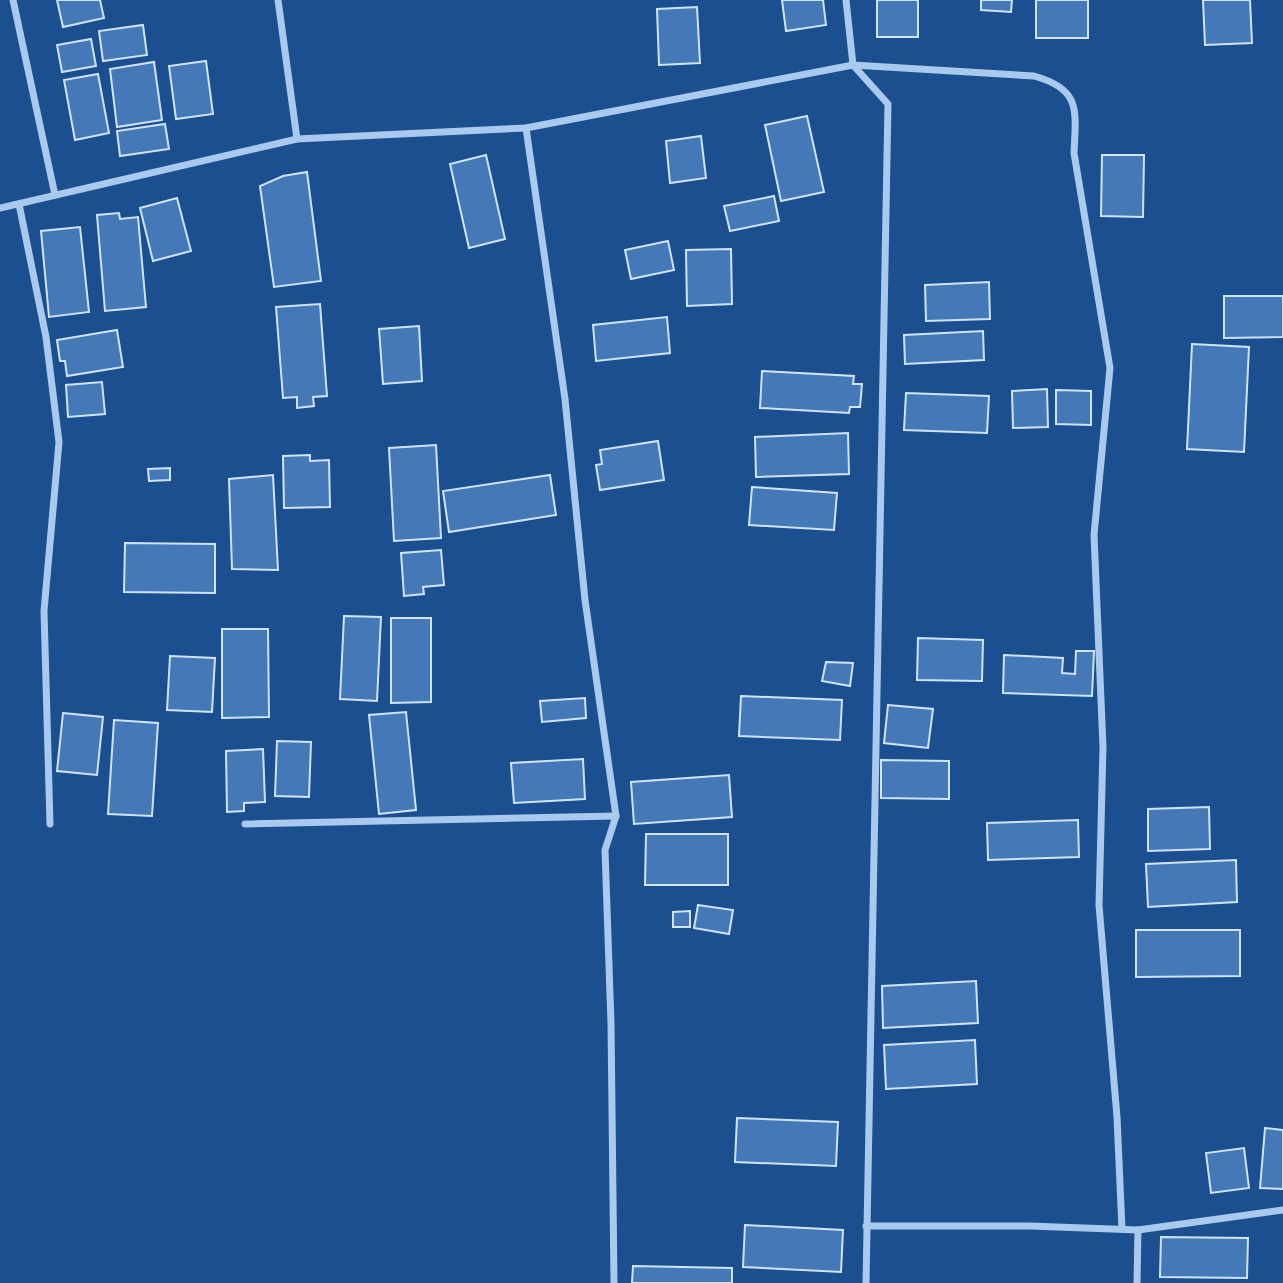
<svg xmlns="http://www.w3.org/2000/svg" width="1283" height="1283" font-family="Raleway,sans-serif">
	<rect width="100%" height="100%" fill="#1b4f8f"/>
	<g fill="#4478b7" stroke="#cfe3fa" stroke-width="2">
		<path d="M57 0H100L104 18 63 27Z"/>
		<path d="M782 0H823L826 25 786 31Z"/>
		<rect x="877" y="0" width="41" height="37"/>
		<path d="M981 0H1012L1011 12 981 10Z"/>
		<rect x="1036" y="0" width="52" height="38"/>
		<path d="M1203 0H1250L1252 43 1205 45Z"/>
		<path d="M697 7 700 63 659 65 657 9Z"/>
		<path d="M143 25 147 55 103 61 99 31Z"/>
		<path d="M91 39 96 66 62 72 57 45Z"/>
		<path d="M206 61 213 114 176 119 169 66Z"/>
		<path d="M154 62 162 120 117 127 110 69Z"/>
		<path d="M98 74 109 133 75 140 64 80Z"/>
		<path d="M807 116 824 192 781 201 765 125Z"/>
		<path d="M165 124 169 149 120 156 117 131Z"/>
		<path d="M701 136 706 178 670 183 666 141Z"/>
		<path d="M486 155 505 239 469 248 450 164Z"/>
		<path d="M1102 155H1144L1143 217 1101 216Z"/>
		<path d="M307 172 321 281 274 287 260 186 283 176Z"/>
		<path d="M774 196 779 221 730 231 724 206Z"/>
		<path d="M177 198 191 251 153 261 140 208Z"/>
		<path d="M119 213 120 219 138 217 146 307 105 311 97 215Z"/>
		<path d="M80 227 89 312 49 317 41 231Z"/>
		<path d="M668 241 674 270 631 279 625 250Z"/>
		<path d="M731 249 732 304 687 306 686 250Z"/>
		<path d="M989 282 990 319 926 321 925 285Z"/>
		<path d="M1224 296H1283V337L1224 338Z"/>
		<path d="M320 304 327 396 313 397 314 406 297 408V397L283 398 276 307Z"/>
		<path d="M667 317 670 353 596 361 593 325Z"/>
		<path d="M419 326 422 381 383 384 379 329Z"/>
		<path d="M117 330 123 367 67 376 65 361H60L57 340Z"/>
		<path d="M983 331 984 360 905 364 904 335Z"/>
		<path d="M1192 344 1249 347 1244 452 1187 449Z"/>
		<path d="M762 371 854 376 853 384H862L860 407H850L849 413 760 408Z"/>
		<path d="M102 382 105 414 68 417 66 385Z"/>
		<path d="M1047 389 1048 427 1013 428 1012 391Z"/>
		<path d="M1056 390 1091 391V425L1056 424Z"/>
		<path d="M906 393 989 396 987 433 904 430Z"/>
		<path d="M848 433 849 474 756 477 755 437Z"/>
		<path d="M658 441 664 480 600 490 596 465 602 464 600 450Z"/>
		<path d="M436 445 441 538 394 541 389 448Z"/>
		<path d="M310 455V461L329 460 330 507 284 508 283 456Z"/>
		<path d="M170 468V480L149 481 148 469Z"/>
		<path d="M273 475 278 570 232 569 229 479Z"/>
		<path d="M550 475 556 515 449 532 443 491Z"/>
		<path d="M752 487 837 493 834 530 749 525Z"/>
		<path d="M125 543 215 544V593L124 592Z"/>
		<path d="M441 550 444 585 423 587 424 594 404 596 401 553Z"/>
		<path d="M344 616 381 617 377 701 340 699Z"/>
		<path d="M391 618H431V702L391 703Z"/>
		<path d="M222 629H268L269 717 222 718Z"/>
		<path d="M918 638 983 640 982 681 917 680Z"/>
		<path d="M1076 651H1094L1092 696 1003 693 1004 655 1063 658 1062 673 1075 674Z"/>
		<path d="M170 656 215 658 212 712 167 710Z"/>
		<path d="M826 662 853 663 850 686 822 681Z"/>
		<path d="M741 696 842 700 840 740 739 736Z"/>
		<path d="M585 698 586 718 542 722 540 701Z"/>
		<path d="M888 705 933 709 928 748 884 743Z"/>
		<path d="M406 712 416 810 379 814 369 715Z"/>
		<path d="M63 713 103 717 97 775 57 771Z"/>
		<path d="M114 720 158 723 152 816 108 814Z"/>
		<path d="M277 741 311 742 309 797 275 796Z"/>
		<path d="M263 749 265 802 244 803V811L227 812 226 751Z"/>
		<path d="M583 759 585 799 514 803 511 763Z"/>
		<path d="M881 760 949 761V799L881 798Z"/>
		<path d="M729 775 732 817 634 824 631 782Z"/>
		<path d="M1209 807 1210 849 1148 851V809Z"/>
		<path d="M1078 820 1079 857 988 860 987 823Z"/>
		<path d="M646 834H728V885H645Z"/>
		<path d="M1236 860 1237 902 1148 907 1146 864Z"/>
		<path d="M698 905 733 910 729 934 694 928Z"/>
		<path d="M690 911V927H673V912Z"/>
		<path d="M1136 930H1240V976L1136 977Z"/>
		<path d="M976 981 978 1023 883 1028 882 986Z"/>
		<path d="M975 1040 977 1084 886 1089 884 1045Z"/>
		<path d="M737 1118 838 1122 836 1166 735 1162Z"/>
		<path d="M1265 1128 1283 1130V1189L1260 1188Z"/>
		<path d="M1244 1148 1249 1188 1211 1193 1206 1153Z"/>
		<path d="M745 1225 843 1230 841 1272 743 1267Z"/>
		<path d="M1161 1237 1248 1238 1247 1278 1160 1277Z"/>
		<path d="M633 1266 732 1268V1283H632Z"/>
	</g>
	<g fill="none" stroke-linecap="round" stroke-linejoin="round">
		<g stroke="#a9c9ee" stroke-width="7">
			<path d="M13 0 55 195"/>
			<path d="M278 0 297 139"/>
			<path d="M846 0 853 65 1034 76C1081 89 1076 110 1074 153L1110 368 1094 535 1103 747 1099 905 1117 1117 1122 1229"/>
			<path d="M526 128 565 399 585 600 616 816 605 850 611 1023 614 1283"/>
			<path d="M19 204 46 337 59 442 44 611 50 824"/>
			<path d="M0 208 297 139 526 128 853 65 888 104 866 1283"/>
			<path d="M245 824 616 816"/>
			<path d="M866 1226H1030L1138 1230 1283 1210"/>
			<path d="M1137 1283 1138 1230"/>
		</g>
	</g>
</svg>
